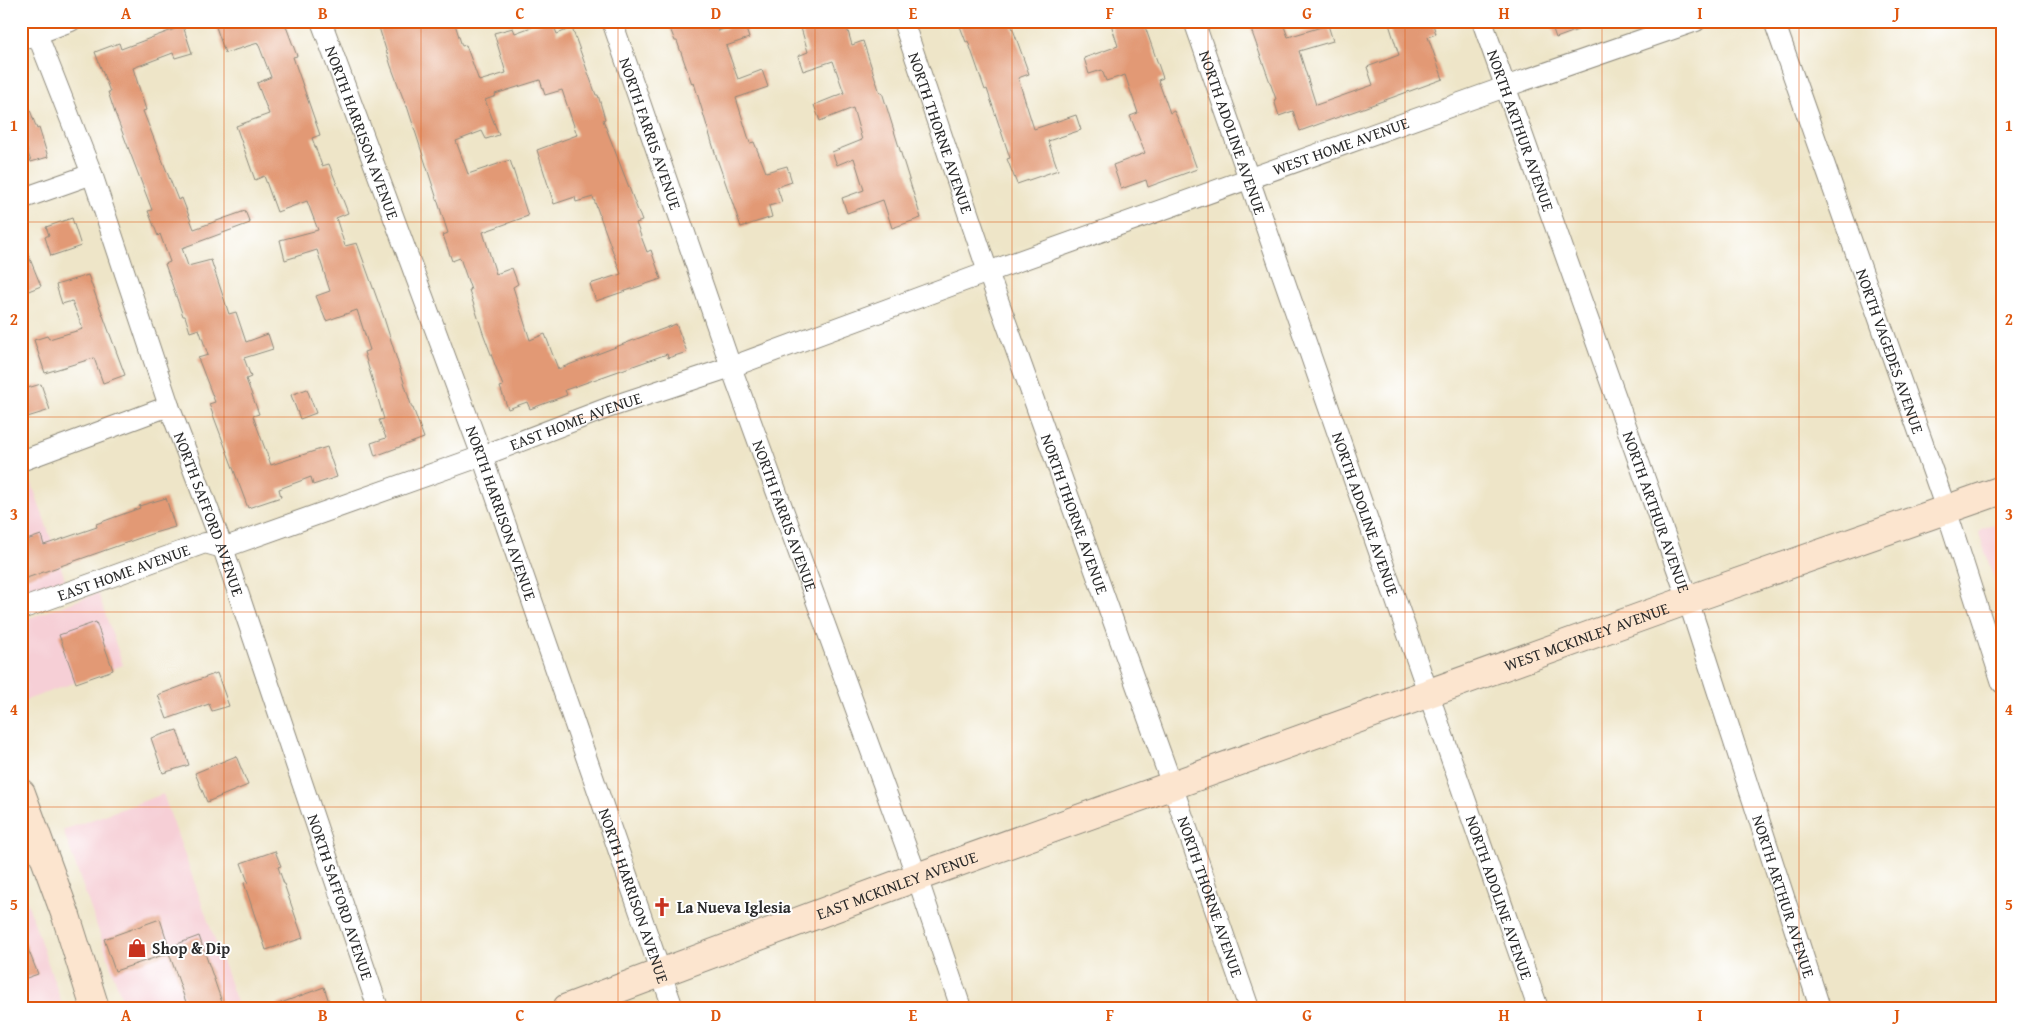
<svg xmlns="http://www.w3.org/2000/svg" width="2023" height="1029" font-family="'Gentium Book Plus',serif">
	<rect width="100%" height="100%" fill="#fff"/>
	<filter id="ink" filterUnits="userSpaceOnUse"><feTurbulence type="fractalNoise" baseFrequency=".02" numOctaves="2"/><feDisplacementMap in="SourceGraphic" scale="10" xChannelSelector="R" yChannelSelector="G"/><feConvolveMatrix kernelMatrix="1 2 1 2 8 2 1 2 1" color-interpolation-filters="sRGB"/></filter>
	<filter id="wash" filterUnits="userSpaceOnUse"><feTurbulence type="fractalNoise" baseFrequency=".0096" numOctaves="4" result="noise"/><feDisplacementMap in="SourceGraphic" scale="20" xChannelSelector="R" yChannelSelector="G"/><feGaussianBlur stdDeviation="1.12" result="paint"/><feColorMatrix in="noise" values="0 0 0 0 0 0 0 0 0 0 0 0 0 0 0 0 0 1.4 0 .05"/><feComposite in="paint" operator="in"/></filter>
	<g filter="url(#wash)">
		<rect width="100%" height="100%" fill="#eee5c8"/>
		<g fill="#f6cfd6">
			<path d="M31 481 65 579 25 593 21 581V485Z"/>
			<path d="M2002 521V602L1979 534 1981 529Z"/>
			<path d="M98 593 123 665 21 702V621Z"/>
			<path d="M163 794 239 1008H125L100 935 63 830Z"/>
			<path d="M23 890 63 1007 62 1008H21V891Z"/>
		</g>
		<g id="blocks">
			<g fill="#e29975">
				<path d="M214 21H284L297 56 293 57 320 135 312 138 322 166 329 164 348 213 336 218 345 246 357 243 384 318 412 408H413L424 438 375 456 371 443 386 438 379 420 384 419 364 352 370 350 357 310 326 321 316 296 330 291 317 250 285 260 280 240 318 230 307 201 277 212 264 176 255 180 236 126 269 114 257 83 271 77 258 43 225 53Z"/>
				<path d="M377 21H454L462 46 466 45 479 81 506 73 494 33 513 28 515 33 548 21H552L557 34 572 28 596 95H598L605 119 603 120 642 221 636 223 647 252 651 250 661 279 596 301 590 284 621 274 593 197 576 202 575 197 554 204 537 150 577 135 562 90 545 95 540 80 495 94 496 96 485 100 499 135 486 139 482 131 456 141 468 174 510 160 528 216 483 232 496 274 512 268 518 284 513 287 530 340 545 334 558 369 676 324 687 352 668 358 667 354 565 390 567 395 530 409 527 402 508 409 500 387 503 386 483 333 469 290H471L460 258 452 261 443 235 448 233 435 193 407 106H406L391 66Z"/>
				<path d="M667 21H714L718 31 744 23 749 38 726 46 738 79 762 70 768 87 736 98 750 143 754 142 766 172 787 166 792 182 777 187 782 202 769 206 772 217 741 227 716 156 694 83 692 84 677 41H675Z"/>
				<path d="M799 21H845L852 45 863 41 880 93 882 92 921 218 892 228 883 200 847 213 842 198 864 190 854 158 837 165 832 152 862 140 853 108 820 121 814 105 844 93 833 61 803 71 798 56 808 52Z"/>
				<path d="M958 21H1010L1029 74 1018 78 1034 129 1076 115 1081 130 1048 141 1058 170 1017 184 1007 159 1010 158 987 89 985 90 968 41 966 42Z"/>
				<path d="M1110 21H1143L1163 78 1158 80 1170 113 1174 111 1183 130 1197 169 1148 187 1146 180 1121 189 1113 165 1145 153 1130 116 1138 113 1125 75 1106 81 1102 70 1089 74 1084 58 1118 46Z"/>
				<path d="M1248 21H1282L1288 37 1328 25 1333 41 1299 51 1316 105 1373 85 1367 67 1399 55 1388 21H1432L1436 34 1428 37 1443 79 1300 131 1293 111 1279 116 1274 100 1276 99Z"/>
				<path d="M1550 21H1596L1597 23 1556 38Z"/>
				<path d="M183 26 192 53 175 58 173 53 133 68 146 110 143 111 178 200 182 198 194 229 245 211 250 223 182 248 188 266 211 260 229 314 236 312 246 342 268 334 273 349 244 358 251 377 246 379 259 414 253 416 271 465 327 447 337 477 313 485 311 477 279 489 281 497 248 508 209 404 215 402 198 358 208 355 199 329 190 332 185 316H183L165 264 170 262 160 234 158 236 148 211 152 210 115 113 108 92H110L95 52 119 43 121 49Z"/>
				<path d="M23 91 37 129 39 128 48 157 31 162 21 131V92Z"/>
				<path d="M72 218 81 246 51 256 45 237 49 235 46 227Z"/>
				<path d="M21 237 41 286 21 294Z"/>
				<path d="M88 275 125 375 103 383 94 358 45 373 34 340 47 336 49 339 83 329 72 301 62 304 56 285Z"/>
				<path d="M41 384 50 410 21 419V390Z"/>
				<path d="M307 389 316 413 300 419 291 395Z"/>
				<path d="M166 498 175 527 154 533 21 580V542L41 535 44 545 97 527 96 524 140 508 139 506Z"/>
				<path d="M96 622 113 670 76 683 59 635Z"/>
				<path d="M217 673 229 706 212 711 209 704 167 719 158 695Z"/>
				<path d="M177 730 189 765 163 773 151 738Z"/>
				<path d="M236 756 248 785 207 802 195 773Z"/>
				<path d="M275 851 281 866 278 867 303 938 266 950 244 883 248 882 241 863Z"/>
				<path d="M160 919 169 947 199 936 224 1008H188L169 953 115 971 104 939Z"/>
				<path d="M22 934 38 974 21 980V935Z"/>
				<path d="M324 987 331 1008H273V1006Z"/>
			</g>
		</g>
	</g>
	<g filter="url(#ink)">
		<use href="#blocks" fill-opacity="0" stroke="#8c887a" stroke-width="1"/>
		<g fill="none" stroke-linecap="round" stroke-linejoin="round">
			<g stroke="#8c887a" stroke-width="22">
				<g id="minor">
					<path id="s1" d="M32 21 92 174 169 406 223 548 378 1008"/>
					<path id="s2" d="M321 21 482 456 673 1008"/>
					<path id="s3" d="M612 21 731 367 917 877 961 1008"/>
					<path id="s4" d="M903 21 988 272 1172 785 1249 1008"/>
					<path id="s5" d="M1194 21 1538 1008"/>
					<path id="s6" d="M1482 21 1688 600 1820 1008"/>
					<path id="s7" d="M1774 21 1946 509 2002 683"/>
					<path d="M21 40 71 21"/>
					<path d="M21 199 92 174"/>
					<path d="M21 461 169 406"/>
					<path id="s8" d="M21 609 205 543 223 548 482 456 610 407 731 367 988 272 1505 87 1696 21"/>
				</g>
			</g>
			<g stroke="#8c887a" stroke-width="30">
				<g id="secondary">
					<path d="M21 793 66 916 95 1008"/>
					<path id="s9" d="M567 1008 917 877 1688 600 2002 490"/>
				</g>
			</g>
			<use href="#minor" stroke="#fff" stroke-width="20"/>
			<use href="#secondary" stroke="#fce5cf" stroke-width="28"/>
		</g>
	</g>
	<path fill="none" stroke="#df570e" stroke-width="1" stroke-opacity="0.55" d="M224 21V1008M421 21V1008M618 21V1008M815 21V1008M1012 21V1008M1208 21V1008M1405 21V1008M1602 21V1008M1799 21V1008M21 222H2002M21 417H2002M21 612H2002M21 807H2002"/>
	<defs>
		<g id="church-bare" transform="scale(1.5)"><path d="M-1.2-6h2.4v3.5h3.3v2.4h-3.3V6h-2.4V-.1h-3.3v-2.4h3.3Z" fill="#c8321e" stroke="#fff" stroke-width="2.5" paint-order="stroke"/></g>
		<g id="shop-bare" transform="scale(1.5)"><path d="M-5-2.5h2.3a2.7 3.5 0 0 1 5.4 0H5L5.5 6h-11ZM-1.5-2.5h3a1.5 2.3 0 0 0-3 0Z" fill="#c8321e" stroke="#fff" stroke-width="2.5" paint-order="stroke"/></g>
	</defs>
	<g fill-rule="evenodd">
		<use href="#church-bare" x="662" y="907"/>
		<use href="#shop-bare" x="137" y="948"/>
	</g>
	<g text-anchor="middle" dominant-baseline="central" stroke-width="4" stroke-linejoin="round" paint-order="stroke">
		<g font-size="16" fill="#2b2b2b" stroke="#fff">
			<text stroke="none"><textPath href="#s6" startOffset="116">NORTH ARTHUR AVENUE</textPath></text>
			<text stroke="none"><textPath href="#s5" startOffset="118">NORTH ADOLINE AVENUE</textPath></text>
			<text stroke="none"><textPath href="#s2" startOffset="119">NORTH HARRISON AVENUE</textPath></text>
			<text stroke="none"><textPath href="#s3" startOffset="119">NORTH FARRIS AVENUE</textPath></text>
			<text stroke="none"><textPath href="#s4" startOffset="118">NORTH THORNE AVENUE</textPath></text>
			<text stroke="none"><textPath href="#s8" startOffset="1402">WEST HOME AVENUE</textPath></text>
			<text stroke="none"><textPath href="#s7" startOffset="350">NORTH VAGEDES AVENUE</textPath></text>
			<text stroke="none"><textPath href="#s8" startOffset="589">EAST HOME AVENUE</textPath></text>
			<text stroke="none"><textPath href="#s1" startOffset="524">NORTH SAFFORD AVENUE</textPath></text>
			<text stroke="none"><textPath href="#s2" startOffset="524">NORTH HARRISON AVENUE</textPath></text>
			<text stroke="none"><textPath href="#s6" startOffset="521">NORTH ARTHUR AVENUE</textPath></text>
			<text stroke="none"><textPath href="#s5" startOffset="522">NORTH ADOLINE AVENUE</textPath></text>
			<text stroke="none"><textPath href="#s3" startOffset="524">NORTH FARRIS AVENUE</textPath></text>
			<text stroke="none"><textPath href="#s4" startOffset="522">NORTH THORNE AVENUE</textPath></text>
			<text stroke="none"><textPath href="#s8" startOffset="109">EAST HOME AVENUE</textPath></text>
			<text stroke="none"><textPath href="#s9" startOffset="1085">WEST MCKINLEY AVENUE</textPath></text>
			<text stroke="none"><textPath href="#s9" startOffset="352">EAST MCKINLEY AVENUE</textPath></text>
			<text stroke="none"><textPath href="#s2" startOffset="929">NORTH HARRISON AVENUE</textPath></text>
			<text stroke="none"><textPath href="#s1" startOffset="929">NORTH SAFFORD AVENUE</textPath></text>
			<text stroke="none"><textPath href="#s4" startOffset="928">NORTH THORNE AVENUE</textPath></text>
			<text stroke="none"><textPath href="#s5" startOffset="928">NORTH ADOLINE AVENUE</textPath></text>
			<text stroke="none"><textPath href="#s6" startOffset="926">NORTH ARTHUR AVENUE</textPath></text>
		</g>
		<g font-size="16" font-weight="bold" fill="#2b2b2b" stroke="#fff" text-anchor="start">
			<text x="677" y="907">La Nueva Iglesia</text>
			<text x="152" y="948">Shop &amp; Dip</text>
		</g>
	</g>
	<rect width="2023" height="1029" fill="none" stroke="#fff" stroke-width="55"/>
	<rect x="28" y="28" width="1968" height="974" fill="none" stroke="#df570e" stroke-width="2"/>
	<g font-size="16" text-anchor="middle" font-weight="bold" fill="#df570e">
		<text x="126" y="19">A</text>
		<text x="323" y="19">B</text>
		<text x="520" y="19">C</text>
		<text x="716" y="19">D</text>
		<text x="913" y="19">E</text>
		<text x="1110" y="19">F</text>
		<text x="1307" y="19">G</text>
		<text x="1504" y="19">H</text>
		<text x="1700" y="19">I</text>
		<text x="1897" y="19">J</text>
		<text x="14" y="131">1</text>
		<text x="2009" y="131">1</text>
		<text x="14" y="325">2</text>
		<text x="2009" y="325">2</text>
		<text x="14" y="520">3</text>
		<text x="2009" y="520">3</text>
		<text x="14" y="715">4</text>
		<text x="2009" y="715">4</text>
		<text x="14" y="910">5</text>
		<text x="2009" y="910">5</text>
		<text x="126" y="1021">A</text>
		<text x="323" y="1021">B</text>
		<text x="520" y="1021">C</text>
		<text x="716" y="1021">D</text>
		<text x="913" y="1021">E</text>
		<text x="1110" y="1021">F</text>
		<text x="1307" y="1021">G</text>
		<text x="1504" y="1021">H</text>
		<text x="1700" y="1021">I</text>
		<text x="1897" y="1021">J</text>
	</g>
</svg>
